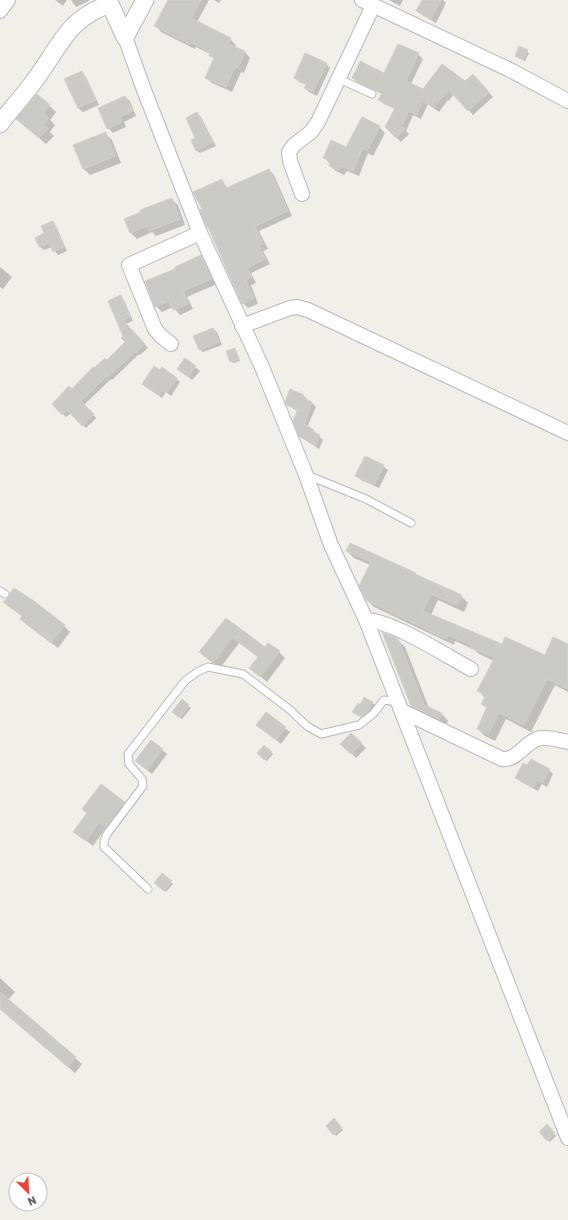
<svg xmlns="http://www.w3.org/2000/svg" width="568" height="1220" font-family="Rubik,sans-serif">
	<rect width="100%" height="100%" fill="#f1efe8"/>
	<g fill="#0003">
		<path d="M55 0H67L63 6Z"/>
		<path d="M71 0H89V1L76 7Z"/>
		<path d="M170 0H209L197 22 230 39 236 45 235 48 245 52 250 58 244 73 241 72 232 92 212 83 206 77 214 60 210 54 196 47 195 49 161 32 156 26Z"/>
		<path d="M214 0H221L219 3Z"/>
		<path d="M389 0H403L400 6Z"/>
		<path d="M423 0H443L446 3 436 23 422 15 417 11Z"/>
		<path d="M527 51 529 53 525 61 516 56Z"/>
		<path d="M418 54 423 59 411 84 423 90 477 80 493 97 473 115 454 94 449 101 448 100 439 112 428 104 421 119 413 115 406 131 409 134 401 142 386 127 395 109 384 104 379 100 382 94 357 82 353 78 385 74Z"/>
		<path d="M326 64 330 68 317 96 309 92 305 88 307 85 299 82 295 78Z"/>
		<path d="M82 72 86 77 99 105 83 112 78 108 66 80Z"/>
		<path d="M125 97 130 101 136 116 124 122 126 127 113 133 108 128Z"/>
		<path d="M49 105 56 112 50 120 55 125 50 132 54 136 46 144 18 119Z"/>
		<path d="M197 113 201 117 216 146 200 153 196 150Z"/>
		<path d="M363 118 379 127 385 133 373 156 368 153 359 176 347 171 344 175 336 171 330 166 331 164 324 158 346 148Z"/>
		<path d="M106 134 112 140 121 163 90 175 83 168Z"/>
		<path d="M269 170 274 175 292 216 259 231 268 249 263 251 270 264 251 273 256 283 251 285 258 304 248 308 243 303 221 180 228 188Z"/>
		<path d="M171 199 178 205 185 225 156 236 152 232 137 239 131 233 125 219Z"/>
		<path d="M52 222 56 226 67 251 58 255 52 247 44 250 40 247Z"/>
		<path d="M201 256 206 262 217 284 187 297 193 309 180 315 173 307 162 312 156 306 177 269Z"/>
		<path d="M0 267 12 277 3 289 0 287Z"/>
		<path d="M120 297 124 300 133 321 125 324 148 348 140 355 139 354 112 380 111 379 84 405 96 418 86 428 71 413 66 417 53 404 72 390 94 369 107 361 127 342 124 337Z"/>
		<path d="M213 329 217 332 222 345 203 352 199 349Z"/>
		<path d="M235 349 240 361 233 363 231 361Z"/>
		<path d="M195 367 200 371 192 380 183 373Z"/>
		<path d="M162 368 180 382 171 396 166 392 162 398 143 384Z"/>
		<path d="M303 395 307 399 306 401 312 403 316 407 307 427 314 431 323 440 319 449 300 436 298 411 292 408 288 405Z"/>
		<path d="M383 466 388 470 379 488 361 480 356 475Z"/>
		<path d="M347 551 415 574 418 577 461 596 468 603 464 612 438 600 431 615 502 645 545 656 568 648V692L555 685 531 732 506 719 495 741 485 736 478 729 488 709 482 704 485 698 479 691 494 661 479 654 473 649 455 641 454 645 374 607 367 600 370 565 354 558Z"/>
		<path d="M4 602 64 626 70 632 58 648 27 625 21 619 23 617Z"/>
		<path d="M226 619 265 649 279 652 285 658 267 682 251 668 259 657 239 643 220 668 201 652Z"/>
		<path d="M398 640 405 647 429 708 442 714 448 721 446 725 419 712 412 705Z"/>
		<path d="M182 701 191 708 182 719 175 714Z"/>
		<path d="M373 703 375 705 371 712 363 719 353 712 360 706Z"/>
		<path d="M266 714 290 732 281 744 257 725Z"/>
		<path d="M351 734 366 748 356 758 342 744Z"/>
		<path d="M151 741 167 754 152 774 140 765Z"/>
		<path d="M264 746 273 754 267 761 258 753Z"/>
		<path d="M549 770 553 774 547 787 542 784 538 791 521 782 516 778Z"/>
		<path d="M124 802 131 808 113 832 106 827 93 846 74 832Z"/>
		<path d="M171 882 173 884 166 892 157 885Z"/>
		<path d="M0 978 15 992 8 1000 82 1064 75 1073 0 1009Z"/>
		<path d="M334 1120 343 1130 336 1136 327 1126Z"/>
		<path d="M547 1126 556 1136 550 1142 540 1132Z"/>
	</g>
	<g fill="#cccac5" stroke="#d6d1c6">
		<path d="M168 0H201L191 18 231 38 228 44 245 51 238 68 235 67 226 87 205 78 214 58 209 56 210 53 191 42 190 44 154 26Z"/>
		<path d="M422 0H441L431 19 416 11Z"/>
		<path d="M398 44 419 53 406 81 423 89 442 64 465 81 473 74 489 92 468 111 449 90 444 97 443 96 434 108 423 101 416 115 409 111 402 126 405 129 396 138 385 127 395 108 378 100 382 93 352 78 360 61 384 73Z"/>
		<path d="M519 46 528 50 523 60 515 56Z"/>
		<path d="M305 53 327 63 313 92 304 88 306 84 294 78Z"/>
		<path d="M82 71 96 100 78 108 64 79Z"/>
		<path d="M37 94 50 105 43 113 49 118 43 125 48 128 39 138 16 119Z"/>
		<path d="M125 96 133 111 120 117 122 122 107 129 98 108Z"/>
		<path d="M197 112 213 142 196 151 191 140 195 138 186 118Z"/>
		<path d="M362 117 380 126 367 151 363 148 353 171 341 166 339 170 329 166 331 161 323 158 331 140 346 147Z"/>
		<path d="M106 132 115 156 83 169 73 145Z"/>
		<path d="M269 169 288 211 255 226 263 244 259 246 265 259 247 268 252 277 246 280 254 298 242 304 208 227H207L200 210 202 209 193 192 222 179 226 188Z"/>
		<path d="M172 198 180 219 149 231 147 226 130 233 124 219 141 212 140 210Z"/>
		<path d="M53 221 64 247 53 252 49 243 39 247 35 238 44 233 41 226Z"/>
		<path d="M201 255 212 279 183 291 188 304 173 310 169 301 155 307 145 281 175 269V267Z"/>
		<path d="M121 295 130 317 123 320 145 344 136 353 135 352 108 377 107 376 81 401 94 414 82 426 67 410 62 415 52 404 69 386 72 389 93 367 94 368 105 358 107 360 125 342 121 338 123 336 108 301Z"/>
		<path d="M213 328 219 342 199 350 193 336Z"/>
		<path d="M235 348 239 359 230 362 226 351Z"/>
		<path d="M185 358 196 366 188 377 177 369Z"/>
		<path d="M154 366 160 370 162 367 177 378 167 393 162 390 158 395 142 384Z"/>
		<path d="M290 389 304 395 303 398 312 402 304 424 314 430 313 432 320 435 315 446 299 436 293 421 298 409 287 405 285 402Z"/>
		<path d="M365 456 384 465 374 485 355 476Z"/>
		<path d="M350 543 416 573 415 574 462 595 457 605 431 594 423 611 502 644 505 637 545 655 553 637 568 644V689L547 679 524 725 499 713 488 734 477 729 487 707 481 704 486 695 477 691 495 657 470 648 472 645 448 635 446 639 366 600 359 586 371 562 346 551Z"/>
		<path d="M14 588 34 601 65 625 51 643 20 619 22 616 3 602 9 597 10 593Z"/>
		<path d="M226 618 265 647 268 643 280 651 260 677 249 668 258 657 232 637 213 663 199 652Z"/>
		<path d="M382 632 398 639 424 705 442 713 439 719 411 706Z"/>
		<path d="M364 697 373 702 369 710 361 717 352 712 358 703 360 705Z"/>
		<path d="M182 699 189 705 180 718 172 712Z"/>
		<path d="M266 712 286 727 276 740 256 725Z"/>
		<path d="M351 733 362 743 351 754 340 744Z"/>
		<path d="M151 740 163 749 147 770 135 761Z"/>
		<path d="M264 745 272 752 264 760 257 753Z"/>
		<path d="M531 759 550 769 542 783 537 780 533 787 515 778 523 763 527 765Z"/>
		<path d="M101 784 125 802 106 827 99 822 86 841 73 832 87 813 82 809Z"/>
		<path d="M162 873 172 881 164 891 154 883Z"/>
		<path d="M0 992 76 1057 68 1067 0 1009Z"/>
		<path d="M334 1118 342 1128 333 1135 326 1126Z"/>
		<path d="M547 1124 555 1133 547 1141 539 1132Z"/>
	</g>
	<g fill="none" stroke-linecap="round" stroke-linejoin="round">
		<g stroke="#b5b8bc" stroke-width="9">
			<g id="service">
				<path d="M339 79 372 94"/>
				<path d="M307 475 366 499 411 523"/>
				<path d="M0 591 5 594"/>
				<path d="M148 889 104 847V841L107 834 143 786 142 779 129 764 128 754 185 681 197 672 208 667 243 674 289 709 307 726 321 734 359 725 373 714 384 700 399 702"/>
			</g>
		</g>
		<g stroke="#b5b8bc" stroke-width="16">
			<g id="minor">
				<path d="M362 0 510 70 568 101"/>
				<path d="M0 11 8 0"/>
				<path d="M125 37 144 90 200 233 262 367 306 475 331 545 366 620 568 1138"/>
				<path d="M302 194 290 161 289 152 294 145 311 132 318 122 373 6"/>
				<path d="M242 326 290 308 297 307 308 310 568 433"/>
				<path d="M171 344 161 336 155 329 129 265 200 233"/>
				<path d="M366 620C393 621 445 655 471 669"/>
				<path d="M402 711 502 759C516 761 524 744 537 739 546 736 558 740 568 742"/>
			</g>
		</g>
		<g stroke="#b5b8bc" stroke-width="19">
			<g id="tertiary">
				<path d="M125 37 145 0"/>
				<path d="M0 124C13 106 28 91 40 73 63 40 70 18 110 4L125 37"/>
			</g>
		</g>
		<use href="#service" stroke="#fff" stroke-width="7"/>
		<use href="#minor" stroke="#fff" stroke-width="14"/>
		<use href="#tertiary" stroke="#fff" stroke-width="17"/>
	</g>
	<g transform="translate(28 1192) rotate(156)"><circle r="19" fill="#ffffff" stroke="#bfc1c3"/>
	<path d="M0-3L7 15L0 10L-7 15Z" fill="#ea4335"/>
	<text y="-6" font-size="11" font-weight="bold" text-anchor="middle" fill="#5f6368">N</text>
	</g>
</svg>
